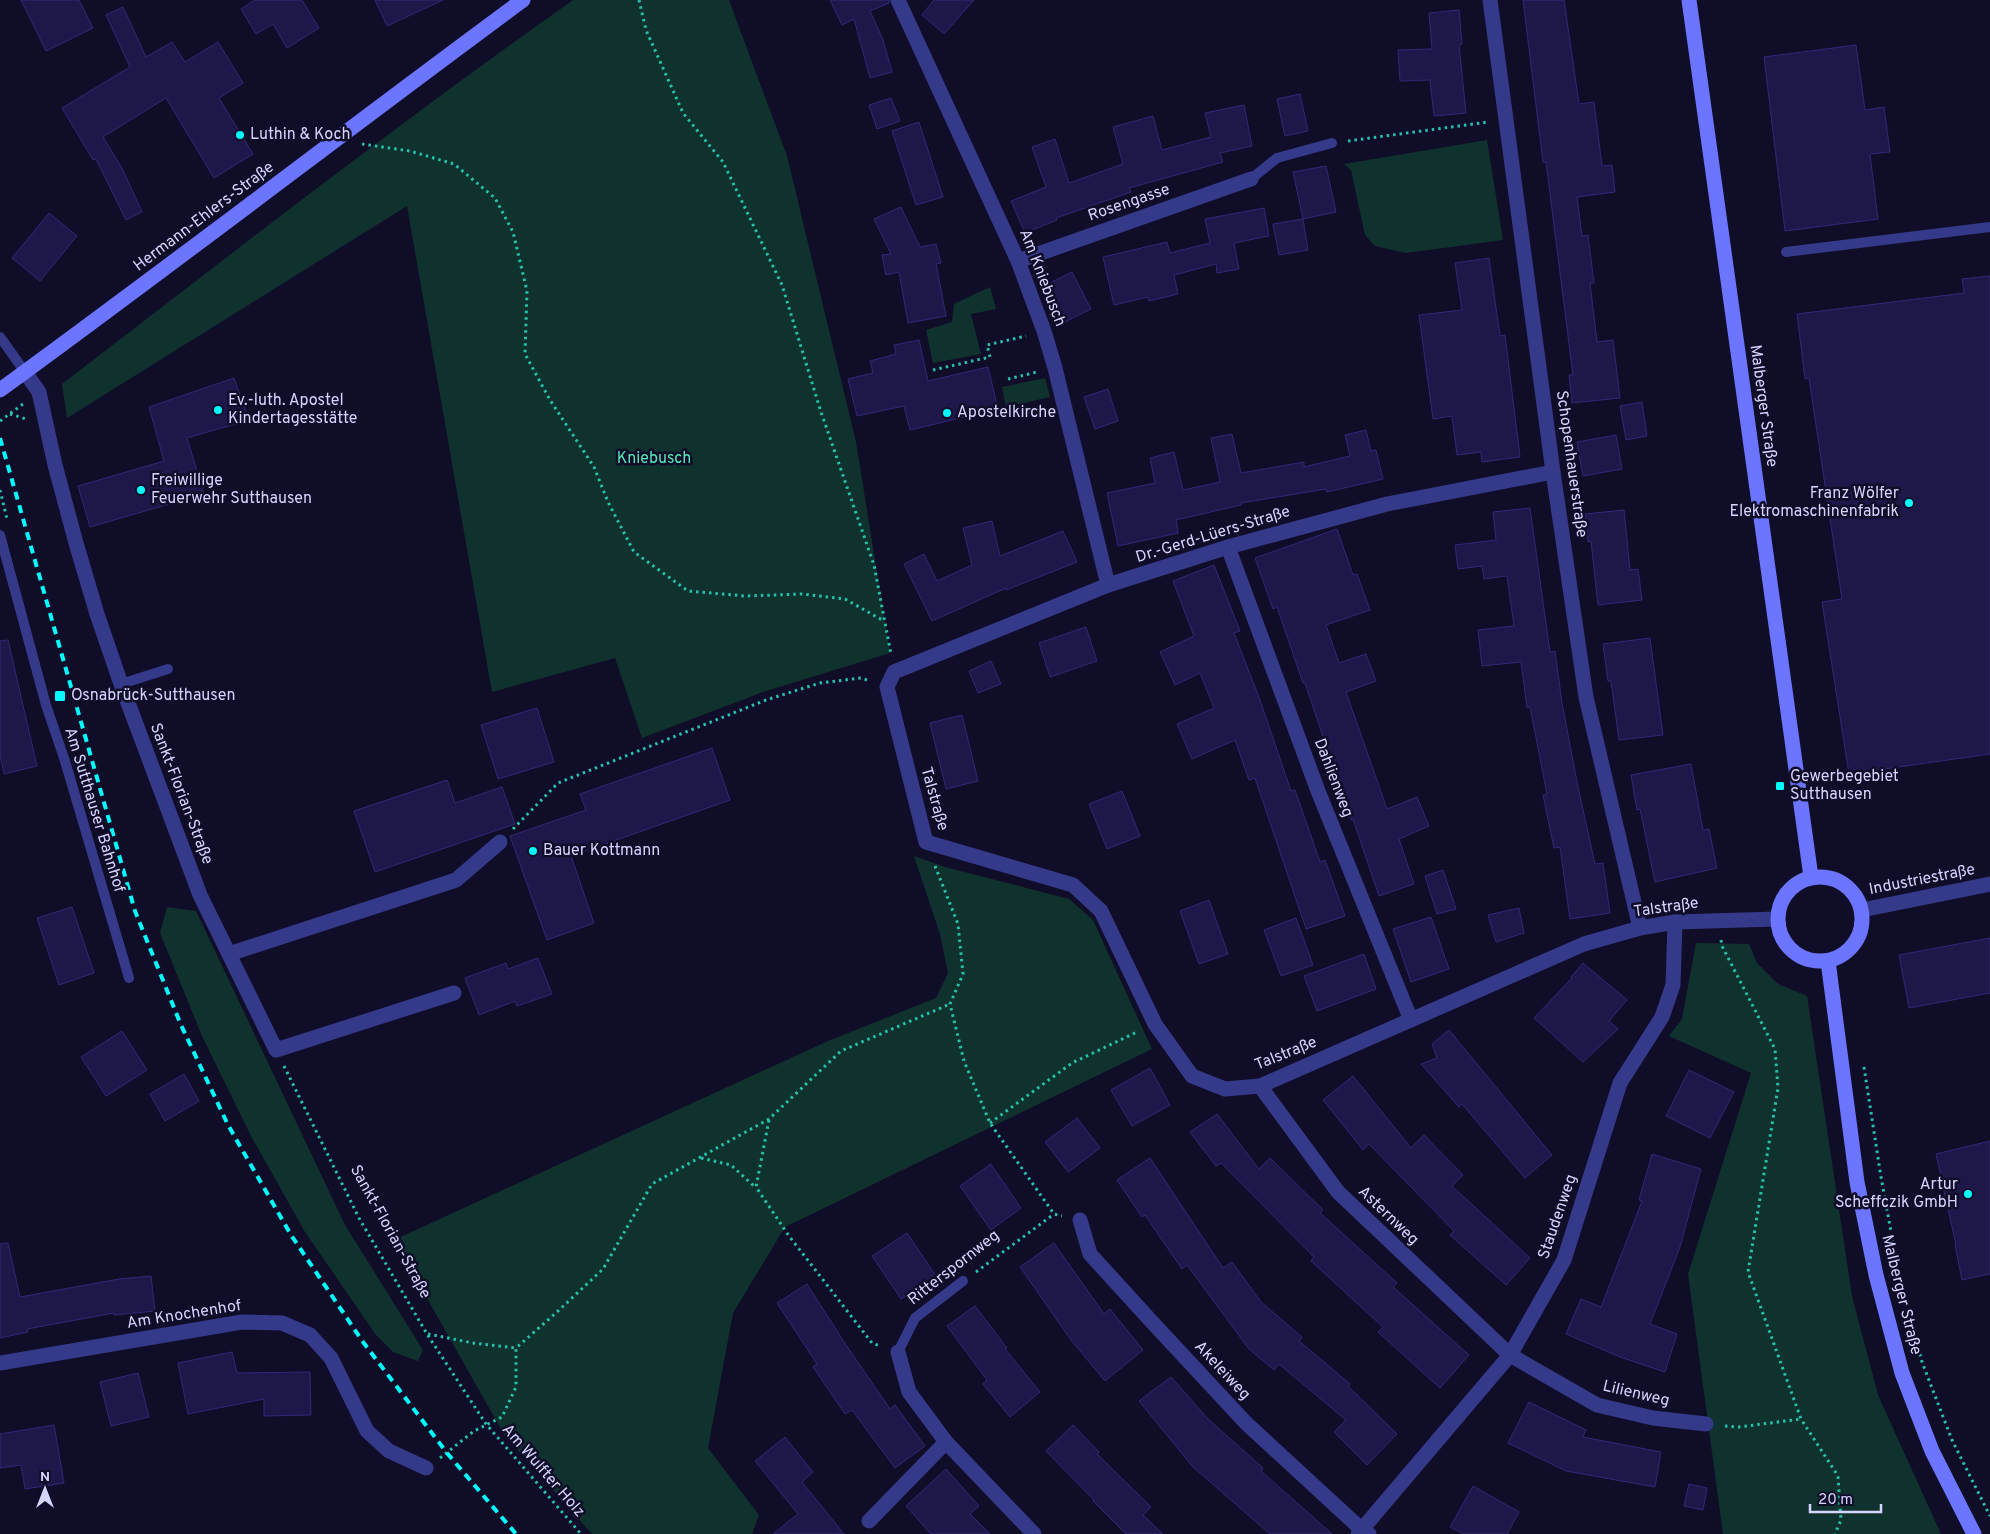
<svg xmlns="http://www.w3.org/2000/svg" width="1990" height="1534" font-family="Overpass,sans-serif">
	<rect width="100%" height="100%" fill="#100d28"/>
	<g fill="#10322e">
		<path d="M573 0H729L787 156 856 442 890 653 763 692 642 738 615 658 492 692 407 206 67 418 62 384C231 254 399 123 573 0Z"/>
		<path d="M1487 140 1503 240 1406 253 1375 246 1365 235 1351 170 1344 164Z"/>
		<path d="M990 287 996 309 971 314 981 354 933 363 926 330 952 322 954 304Z"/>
		<path d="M1045 378 1050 397 1006 407 1002 387Z"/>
		<path d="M914 856 945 867 1069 899 1093 920 1152 1049 785 1227 733 1313 708 1448 759 1515 752 1534H592L505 1436 394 1240 828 1041 936 998 948 973 940 934Z"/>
		<path d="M167 907 196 911 345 1225 423 1350 418 1361 393 1352 376 1335 305 1232 251 1136 202 1036 160 933Z"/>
		<path d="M1696 943 1749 944 1757 963 1778 984 1807 996 1852 1296 1878 1395 1941 1534H1723L1688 1274 1751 1073 1669 1036 1682 1019Z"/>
	</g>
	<g fill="#1e184a" stroke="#312878">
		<path d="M21 0H79L93 28 46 51Z"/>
		<path d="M255 0H302L319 28 287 48 273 24 256 34 241 9Z"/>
		<path d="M375 0H443L387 26Z"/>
		<path d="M830 0H889V3L870 11 883 40 892 72 870 78 854 19 842 25Z"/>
		<path d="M934 0H974L944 34 922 15Z"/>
		<path d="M1523 0H1564L1579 104 1594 102 1602 166 1612 165 1615 192 1577 197 1582 236 1588 235 1594 283H1590L1597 342 1613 340 1620 398 1572 403 1569 375H1573L1546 162H1543Z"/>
		<path d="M123 7 146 57 172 42 185 62 218 42 243 83 219 98 253 154 214 178 166 98 103 137 122 168 142 212 126 220 96 159 93 160 62 108 130 67 106 15Z"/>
		<path d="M1459 10 1462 44 1459 45 1466 113 1434 116 1430 80 1400 81 1398 50 1432 49 1429 13Z"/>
		<path d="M1856 45 1865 110 1884 107 1890 152 1870 154 1878 219 1785 231 1764 57Z"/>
		<path d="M1300 94 1308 131 1285 136 1277 99Z"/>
		<path d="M891 98 900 121 877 129 869 105Z"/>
		<path d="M1244 105 1252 146 1220 153 1223 162 1129 188 1131 192 1056 218 1057 220 1025 233 1011 201 1046 187 1032 147 1055 139 1069 183 1123 164 1113 127 1153 116 1162 150 1211 137 1205 113Z"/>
		<path d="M919 122 943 197 916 205 892 131Z"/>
		<path d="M1326 166 1336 212 1303 219 1293 172Z"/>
		<path d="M901 207 920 247 936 244 941 263 936 264 946 316 908 323 899 272 886 275 882 255 891 254 874 219Z"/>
		<path d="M1264 208 1269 236 1234 243 1239 269 1217 273 1216 264 1174 275 1178 294 1149 301 1148 297 1114 305 1103 257 1167 242 1170 253 1210 243 1205 219Z"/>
		<path d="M49 213 77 236 40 281 12 258Z"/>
		<path d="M1303 219 1308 250 1279 255 1273 224Z"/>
		<path d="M1489 258 1500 336 1505 335 1520 457 1482 462 1481 452 1457 455 1452 416 1433 419 1419 315 1462 310 1455 263Z"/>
		<path d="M1072 272 1091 309 1063 323 1044 286Z"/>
		<path d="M1990 276V754L1849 774 1822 602 1842 599 1809 378 1805 379 1797 314 1964 293 1962 279Z"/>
		<path d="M919 340 928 381 988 367 998 409 910 430 904 406 857 416 848 379 873 373 870 361 896 354 894 345Z"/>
		<path d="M234 378 249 420 187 438 204 494 90 527 78 486 164 461 149 407Z"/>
		<path d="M1108 389 1118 421 1095 429 1084 397Z"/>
		<path d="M1642 402 1647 436 1626 440 1620 406Z"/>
		<path d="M1366 430 1371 451 1376 450 1383 479 1327 492 1326 489 1241 503V505L1176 520 1178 533 1118 546 1107 493 1155 483 1150 458 1174 452 1183 490 1220 482 1211 438 1232 434 1241 473 1304 462V467L1350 456 1345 435Z"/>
		<path d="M1616 435 1622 469 1583 476 1577 442Z"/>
		<path d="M1530 508 1550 652 1555 651 1562 703 1578 787 1595 864 1603 863 1610 913 1570 919 1560 847 1554 848 1543 795 1547 794 1530 707 1527 708 1521 662 1482 666 1478 630 1514 626 1507 576 1484 579 1482 566 1458 569 1455 545 1496 540 1493 512Z"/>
		<path d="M1624 510 1630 570 1638 569 1642 600 1598 605 1591 541 1588 542 1585 514Z"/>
		<path d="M992 521 1000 556 1063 531 1077 562 1006 590V588L932 621 904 564 924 554 937 581 972 565 963 528Z"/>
		<path d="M1337 529 1353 575 1357 574 1370 610 1326 625 1339 663 1366 654 1376 681 1346 692 1387 809 1417 797 1429 826 1399 839 1414 884 1379 896 1353 819 1351 820 1305 683H1303L1277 607 1273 609 1255 558Z"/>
		<path d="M1214 565 1240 631 1234 633 1260 700 1291 791 1295 790 1320 862 1325 860 1345 916 1306 929 1255 778 1249 780 1235 740 1192 759 1177 724 1214 708 1200 673 1175 685 1160 652 1194 636 1173 581Z"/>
		<path d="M1086 627 1097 661 1050 677 1039 643Z"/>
		<path d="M1650 638 1663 735 1619 740 1611 681H1608L1603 644Z"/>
		<path d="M8 640 37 766 4 774 0 755V641Z"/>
		<path d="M991 661 1001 684 978 693 969 671Z"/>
		<path d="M537 708 554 762 498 779 481 725Z"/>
		<path d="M962 715 978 781 946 789 930 723Z"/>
		<path d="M712 748 730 800 571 856 594 923 547 940 510 836 586 810 580 794Z"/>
		<path d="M1691 764 1703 830 1709 829 1717 868 1655 882 1640 809 1637 810 1631 775Z"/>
		<path d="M447 780 455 803 502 787 515 824 375 872 354 811Z"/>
		<path d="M1122 791 1140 836 1107 849 1089 804Z"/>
		<path d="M1443 870 1456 909 1437 914 1425 876Z"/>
		<path d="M1209 900 1228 954 1199 964 1180 911Z"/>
		<path d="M72 907 94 973 59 985 37 918Z"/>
		<path d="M1519 908 1524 933 1496 942 1488 915Z"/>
		<path d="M1431 917 1449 969 1411 982 1393 929Z"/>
		<path d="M1296 918 1313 965 1281 976 1264 930Z"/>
		<path d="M1990 938V993L1909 1008 1899 955Z"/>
		<path d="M1364 954 1376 989 1317 1011 1304 976Z"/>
		<path d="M538 958 552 994 517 1006 515 1001 479 1015 465 978 506 963 508 969Z"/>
		<path d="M1583 963 1627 1000 1609 1021 1618 1029 1583 1062 1534 1018 1572 978 1571 977Z"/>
		<path d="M1449 1030 1552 1155 1525 1178 1462 1104 1459 1107 1421 1064 1437 1058 1432 1044Z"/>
		<path d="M122 1031 147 1070 106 1096 81 1057Z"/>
		<path d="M1150 1068 1170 1105 1132 1126 1111 1090Z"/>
		<path d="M1689 1070 1734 1092 1710 1138 1666 1116Z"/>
		<path d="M184 1074 199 1101 165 1121 150 1094Z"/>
		<path d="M1353 1076 1411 1148 1424 1135 1463 1175 1452 1186 1530 1258 1506 1285 1450 1235 1454 1231 1369 1144 1363 1150 1323 1100Z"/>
		<path d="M1217 1114 1259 1169 1270 1158 1323 1210 1320 1213 1397 1283 1393 1287 1469 1355 1440 1388 1378 1332 1383 1327 1311 1261 1314 1257 1221 1163 1216 1166 1190 1132Z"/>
		<path d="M1077 1118 1100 1148 1068 1172 1045 1142Z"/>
		<path d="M1990 1141V1274L1962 1280 1955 1245H1956L1936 1154Z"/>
		<path d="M1652 1154 1701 1169 1680 1247 1650 1324 1677 1334 1665 1372 1620 1357 1566 1334 1581 1299 1601 1307 1642 1201 1639 1200Z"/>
		<path d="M1150 1158 1223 1268 1232 1262 1261 1302 1302 1337 1299 1341 1350 1384 1348 1386 1397 1434 1367 1465 1334 1432 1346 1420 1279 1364 1274 1370 1249 1349 1187 1265 1182 1269 1145 1215 1142 1217 1117 1180Z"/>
		<path d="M991 1164 1021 1208 991 1230 960 1186Z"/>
		<path d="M907 1233 936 1276 901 1299 872 1256Z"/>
		<path d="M8 1243 20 1297 119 1279 151 1276 155 1311 114 1315V1313L27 1329 28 1332 0 1338V1244Z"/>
		<path d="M1054 1243 1104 1314 1110 1309 1143 1350 1105 1381 1071 1340 1020 1267Z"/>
		<path d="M807 1284 846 1345 890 1409 895 1405 925 1446 895 1468 852 1410 845 1414 813 1367 817 1364 777 1303Z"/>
		<path d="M975 1306 1007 1348 1005 1349 1040 1392 1010 1417 983 1384 987 1380 947 1326Z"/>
		<path d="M232 1352 237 1373 310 1372 311 1415 264 1416V1399L188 1414 178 1363Z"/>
		<path d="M138 1373 149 1417 111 1426 100 1382Z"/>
		<path d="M1171 1377 1208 1419 1263 1468 1261 1471 1332 1534H1270L1193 1467 1139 1401Z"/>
		<path d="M1529 1402 1586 1430 1583 1437 1661 1452 1655 1487 1566 1471 1508 1443Z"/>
		<path d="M54 1425 64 1483 25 1489 21 1465 0 1468V1434Z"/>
		<path d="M1073 1425 1099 1452 1097 1454 1151 1507 1143 1515 1163 1534H1126L1093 1501 1094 1500 1046 1451Z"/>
		<path d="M785 1437 813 1472 802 1482 844 1534H773L798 1514 755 1461Z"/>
		<path d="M946 1469 979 1506 970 1514 990 1534H931L906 1506Z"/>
		<path d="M1689 1484 1707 1488 1703 1510 1684 1506Z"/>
		<path d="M1473 1486 1519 1512 1507 1534H1464L1450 1527Z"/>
	</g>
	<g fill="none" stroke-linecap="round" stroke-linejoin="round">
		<g stroke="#25c2aa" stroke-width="3" stroke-dasharray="2.5 4" stroke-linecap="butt">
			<path d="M639 0 646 30 683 113 723 162 782 285 821 412 874 565 891 654"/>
			<path d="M1348 141 1488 122"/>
			<path d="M362 144 410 151 454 164 495 198 513 232 527 291 525 354 550 400 594 467 608 502 634 552 688 591 745 596 802 594 845 599 884 621"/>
			<path d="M933 370 990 357 987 345 1026 336"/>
			<path d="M1008 379 1037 372"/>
			<path d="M10 414 26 419"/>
			<path d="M0 421 23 404"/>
			<path d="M0 490 7 519H5"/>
			<path d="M513 829 558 783 766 700 820 683 861 678 870 681"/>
			<path d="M935 866 958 924 963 974 950 1004 964 1061 990 1123 1054 1214 1062 1216"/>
			<path d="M1721 940 1722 946 1775 1049 1778 1088 1748 1272 1801 1419 1838 1476 1841 1520 1835 1534"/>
			<path d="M284 1066 359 1218 427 1334 486 1424 581 1534"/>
			<path d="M1864 1067 1881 1177 1898 1270 1922 1362 1952 1440 1990 1516"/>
			<path d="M769 1120 756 1187 789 1236 872 1343 880 1346"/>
			<path d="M990 1123 1072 1063 1137 1032"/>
			<path d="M701 1158 731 1165 755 1187"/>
			<path d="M976 1272 1054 1214"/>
			<path d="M428 1334 473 1343 516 1348"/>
			<path d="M1725 1426 1739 1427 1801 1419"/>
			<path d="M440 1458 474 1431 502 1417 516 1387V1348L557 1312 603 1269 652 1184 769 1119 841 1051 950 1004"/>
		</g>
		<g stroke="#35398a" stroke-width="10">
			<path d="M1251 179 1277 158 1332 143"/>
			<path d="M1786 252 1990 227"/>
			<path d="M0 337 25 372"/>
			<path d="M0 535 46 705 65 761 129 978"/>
			<path d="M121 684 168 669"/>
			<path d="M898 1352 915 1318 963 1281"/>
		</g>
		<g stroke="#35398a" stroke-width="15">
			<path d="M898 0 1018 261 1044 331 1055 368 1108 585"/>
			<path d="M1490 0 1553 472 1586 697 1640 928"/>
			<path d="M1018 261 1251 179"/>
			<path d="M25 372 39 392 55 465 76 543 97 614 121 684 200 895 276 1050 454 993"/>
			<path d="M1553 472 1387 504 1228 547 1108 585 894 672 887 687 926 842 1073 885 1101 911 1155 1024 1192 1076 1225 1089 1260 1086 1584 944 1640 928 1675 922 1777 919"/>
			<path d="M1228 547 1318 791 1411 1020"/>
			<path d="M1862 910 1990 884"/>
			<path d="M229 954 456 880 500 842"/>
			<path d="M1260 1086 1338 1192 1510 1355 1597 1405 1653 1418 1706 1424"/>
			<path d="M1080 1220 1090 1254 1152 1322 1246 1423 1361 1529 1369 1534"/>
			<path d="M898 1352 909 1392 946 1442 1034 1534"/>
			<path d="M0 1363 242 1322 282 1323 310 1335 331 1358 367 1431 389 1451 426 1468"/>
			<path d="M869 1521 946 1442"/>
			<path d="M1358 1534 1510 1355 1564 1260 1620 1083 1662 1017 1673 985 1675 922"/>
		</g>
		<g stroke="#6b75ff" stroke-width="15">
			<path d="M1689 0 1811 877"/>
			<path d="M0 390C176 262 348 129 523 0"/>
			<circle cx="1820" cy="919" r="42"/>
			<path d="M1828 961 1857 1182 1876 1275 1902 1373 1932 1451 1974 1534"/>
		</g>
		<path stroke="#00fcff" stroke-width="4" stroke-dasharray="8 6" stroke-linecap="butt" d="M0 438 135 911 181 1025 228 1125 291 1235 363 1342 447 1453 516 1534"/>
	</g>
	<g fill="#00fcff" stroke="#100d28" stroke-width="2">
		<circle cx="240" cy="135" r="5"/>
		<circle cx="218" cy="410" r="5"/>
		<circle cx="947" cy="413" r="5"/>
		<circle cx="141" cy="490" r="5"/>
		<circle cx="1909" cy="503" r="5"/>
		<rect x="54" y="690" width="12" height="12" rx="2.5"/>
		<rect x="1775" y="781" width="10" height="10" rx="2.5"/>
		<circle cx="533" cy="851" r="5"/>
		<circle cx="1968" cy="1194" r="5"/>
	</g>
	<g text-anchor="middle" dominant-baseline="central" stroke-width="5" stroke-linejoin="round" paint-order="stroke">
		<g font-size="16" fill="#d5d4ff" stroke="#100d28" text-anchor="start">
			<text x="250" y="135">Luthin &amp; Koch</text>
			<text x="228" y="401">Ev.-luth. Apostel<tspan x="228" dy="18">Kindertagesstätte</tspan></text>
			<text x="957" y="413">Apostelkirche</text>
			<text x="151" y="481">Freiwillige<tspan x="151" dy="18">Feuerwehr Sutthausen</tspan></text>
			<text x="1899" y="494" text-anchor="end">Franz Wölfer<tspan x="1899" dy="18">Elektromaschinenfabrik</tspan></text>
			<text x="71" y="696">Osnabrück-Sutthausen</text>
			<text x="1790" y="777">Gewerbegebiet<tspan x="1790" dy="18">Sutthausen</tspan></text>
			<text x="543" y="851">Bauer Kottmann</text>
			<text x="1958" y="1185" text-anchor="end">Artur<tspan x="1958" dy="18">Scheffczik GmbH</tspan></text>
		</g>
		<g font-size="16" fill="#d5d4ff" stroke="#100d28">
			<text transform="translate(1129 203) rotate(-19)">Rosengasse</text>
			<text transform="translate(204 217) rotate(-37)">Hermann-Ehlers-Straße</text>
			<text transform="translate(1042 278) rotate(69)">Am Kniebusch</text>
			<text transform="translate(1763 406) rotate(82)">Malberger Straße</text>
			<text transform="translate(1571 464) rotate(82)">Schopenhauerstraße</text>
			<text transform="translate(1213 535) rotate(-17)">Dr.-Gerd-Lüers-Straße</text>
			<text transform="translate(1333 778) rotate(69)">Dahlienweg</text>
			<text transform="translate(181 794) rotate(69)">Sankt-Florian-Straße</text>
			<text transform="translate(934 799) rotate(74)">Talstraße</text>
			<text transform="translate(94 810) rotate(73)">Am Sutthauser Bahnhof</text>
			<text transform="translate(1922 880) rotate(-11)">Industriestraße</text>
			<text transform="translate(1666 908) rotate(-8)">Talstraße</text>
			<text transform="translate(1286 1054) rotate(-22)">Talstraße</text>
			<text transform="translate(1388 1216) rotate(44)">Asternweg</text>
			<text transform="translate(1558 1217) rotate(-71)">Staudenweg</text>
			<text transform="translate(390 1232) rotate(61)">Sankt-Florian-Straße</text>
			<text transform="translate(954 1268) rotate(-38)">Ritterspornweg</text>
			<text transform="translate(1901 1295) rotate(76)">Malberger Straße</text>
			<text transform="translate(184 1315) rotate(-9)">Am Knochenhof</text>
			<text transform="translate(1222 1371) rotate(47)">Akeleiweg</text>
			<text transform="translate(1636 1394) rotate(13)">Lilienweg</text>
			<text transform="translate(543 1471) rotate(49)">Am Wulfter Holz</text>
		</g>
		<g font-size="16" fill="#56e9b7" stroke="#100d28">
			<text x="654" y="459">Kniebusch</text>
		</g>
	</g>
	<g transform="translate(45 1489)" stroke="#100d28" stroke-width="4" paint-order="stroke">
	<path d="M0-4L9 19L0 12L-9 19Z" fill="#d5d4ff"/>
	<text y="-8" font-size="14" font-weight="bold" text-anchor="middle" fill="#d5d4ff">N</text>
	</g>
	<path d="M1810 1504v8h71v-8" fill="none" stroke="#d5d4ff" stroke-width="2.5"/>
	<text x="1818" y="1504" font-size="15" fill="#d5d4ff" stroke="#100d28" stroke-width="4" paint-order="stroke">20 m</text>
</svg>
